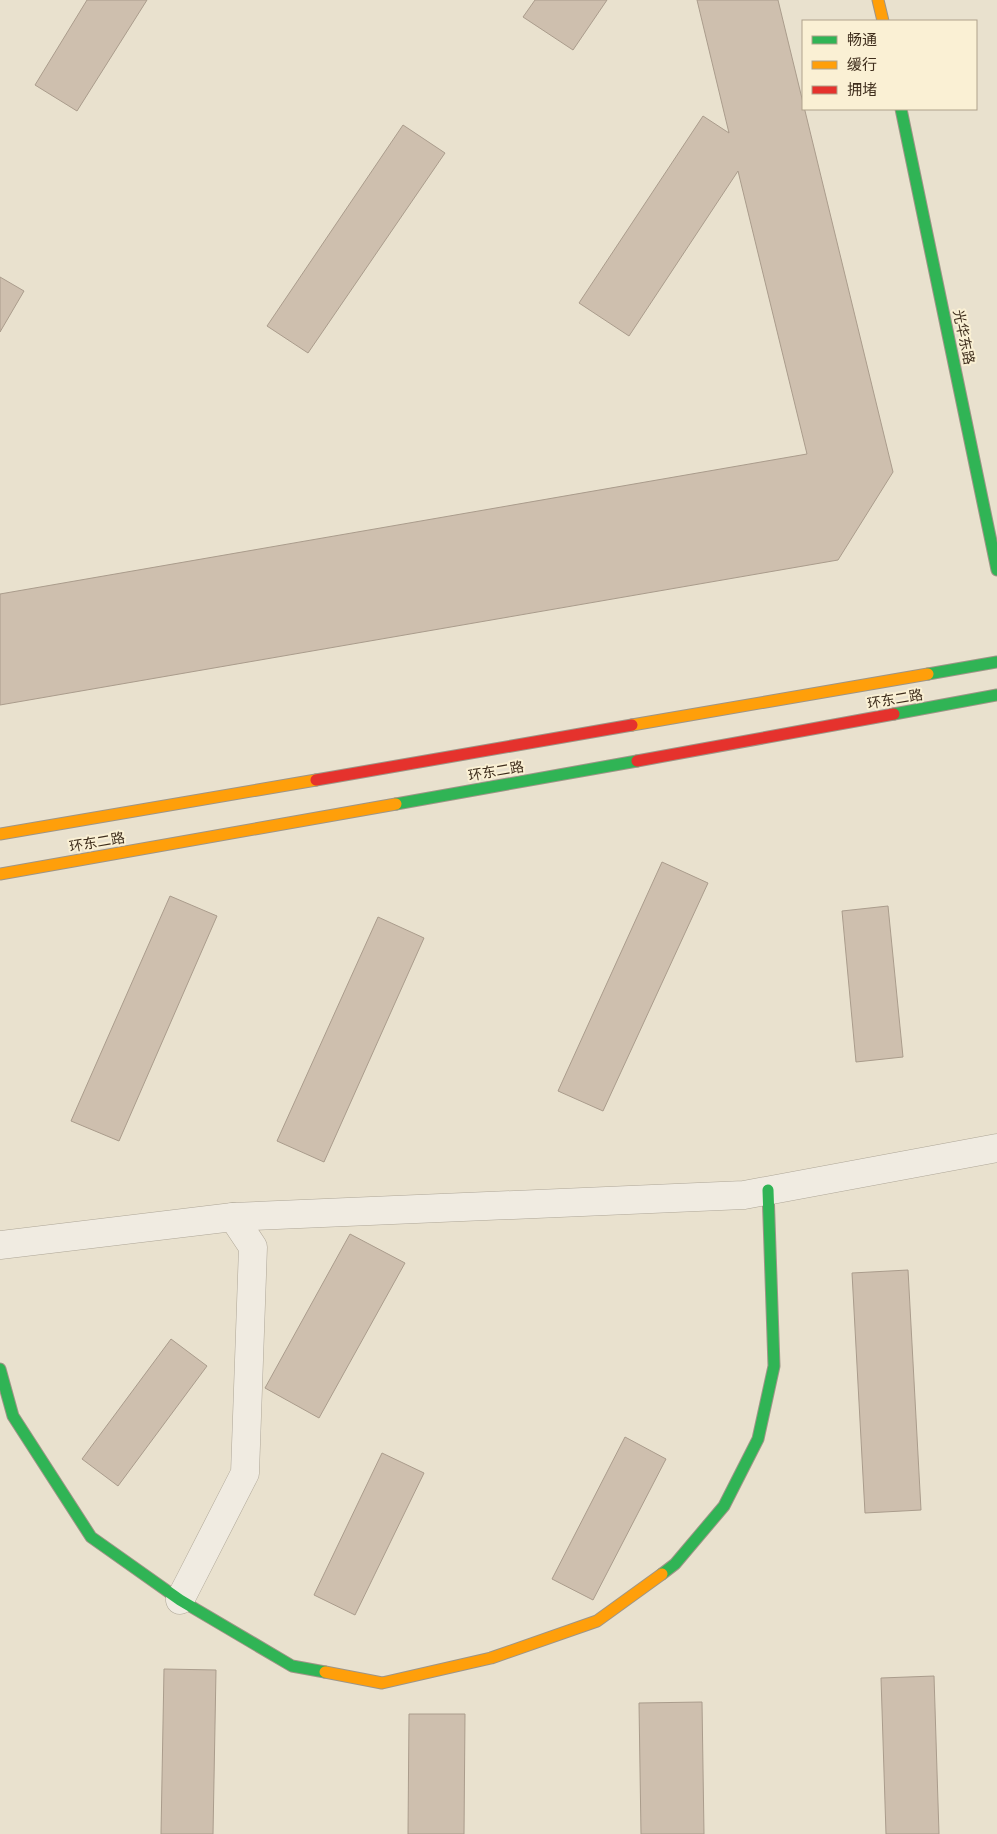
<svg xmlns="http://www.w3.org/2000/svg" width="997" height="1834" font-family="'Source Serif 4','Noto Sans SC',serif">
	<rect width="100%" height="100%" fill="#e9e1ce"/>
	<g fill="#cebfae" stroke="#aa9c8c">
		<path d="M87 0H147L77 111 35 85Z"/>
		<path d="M535 0H607L573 50 523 17Z"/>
		<path d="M697 0H778L893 472 838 560 0 705V594L807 454 738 171 629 336 579 303 703 116 729 133Z"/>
		<path d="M403 125 445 153 308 353 267 326Z"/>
		<path d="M0 277 24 291 0 332Z"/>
		<path d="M662 862 708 883 603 1111 558 1091Z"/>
		<path d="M170 896 217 916 119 1141 71 1121Z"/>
		<path d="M888 906 903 1057 856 1062 842 911Z"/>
		<path d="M378 917 424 938 324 1162 277 1141Z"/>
		<path d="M350 1234 405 1263 319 1418 265 1388Z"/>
		<path d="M908 1270 921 1510 865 1513 852 1273Z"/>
		<path d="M171 1339 207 1366 118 1486 82 1459Z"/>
		<path d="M625 1437 666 1459 593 1600 552 1579Z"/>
		<path d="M382 1453 424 1473 355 1615 314 1595Z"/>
		<path d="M164 1669 216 1670 213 1834H161Z"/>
		<path d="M934 1676 939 1834H886L881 1678Z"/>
		<path d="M702 1702 704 1834H641L639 1703Z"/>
		<path d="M409 1714H465L464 1834H408Z"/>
	</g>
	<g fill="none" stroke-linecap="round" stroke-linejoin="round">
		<g stroke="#aea697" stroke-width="29">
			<g id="street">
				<path d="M0 1245 233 1217 744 1195 997 1148"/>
				<path d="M180 1600 245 1473 253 1247 233 1217"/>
			</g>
		</g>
		<g stroke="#9e9587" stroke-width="13">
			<g id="fast">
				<path d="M901 109 997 570"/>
				<path d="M928 674 997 662"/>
				<path d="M894 714 997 695"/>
				<path d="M396 804 637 761"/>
				<path d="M0 1369 13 1416 91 1537 180 1600 292 1666 325 1672"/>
				<path d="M662 1574 675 1564 724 1506 758 1439 774 1366 768 1190"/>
			</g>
		</g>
		<g stroke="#9e9587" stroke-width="13">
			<g id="slow">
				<path d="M878 0 883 21"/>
				<path d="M632 725 928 674"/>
				<path d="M0 834 316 780"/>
				<path d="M0 874 396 804"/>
				<path d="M325 1672 382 1683 491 1658 597 1621 662 1574"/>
			</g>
		</g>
		<g stroke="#9e9587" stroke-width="13">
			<g id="jam">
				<path d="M637 761 894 714"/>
				<path d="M316 780 632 725"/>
			</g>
		</g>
		<use href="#street" stroke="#f0ebe1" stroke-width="28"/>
		<use href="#fast" stroke="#30b455" stroke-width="11"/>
		<use href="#slow" stroke="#ff9f0a" stroke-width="11"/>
		<use href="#jam" stroke="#e5322d" stroke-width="11"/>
	</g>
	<g text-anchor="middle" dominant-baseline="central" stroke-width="4" stroke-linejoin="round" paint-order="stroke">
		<g font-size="14" fill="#3f2e1d" stroke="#faf0d4">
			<text transform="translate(964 337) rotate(78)">光华东路</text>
			<text transform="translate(895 699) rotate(-10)">环东二路</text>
			<text transform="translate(496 771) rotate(-10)">环东二路</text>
			<text transform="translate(97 842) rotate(-10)">环东二路</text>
		</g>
	</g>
	<rect x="802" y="20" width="175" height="90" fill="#faf0d4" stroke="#afa28b"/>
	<rect x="812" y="36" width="25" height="8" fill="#30b455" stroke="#afa28b"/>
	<text x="847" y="45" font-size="15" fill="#3f2e1d">畅通</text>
	<rect x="812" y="61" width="25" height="8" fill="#ff9f0a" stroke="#afa28b"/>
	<text x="847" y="70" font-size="15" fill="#3f2e1d">缓行</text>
	<rect x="812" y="86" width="25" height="8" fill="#e5322d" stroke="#afa28b"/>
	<text x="847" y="95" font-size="15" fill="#3f2e1d">拥堵</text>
</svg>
